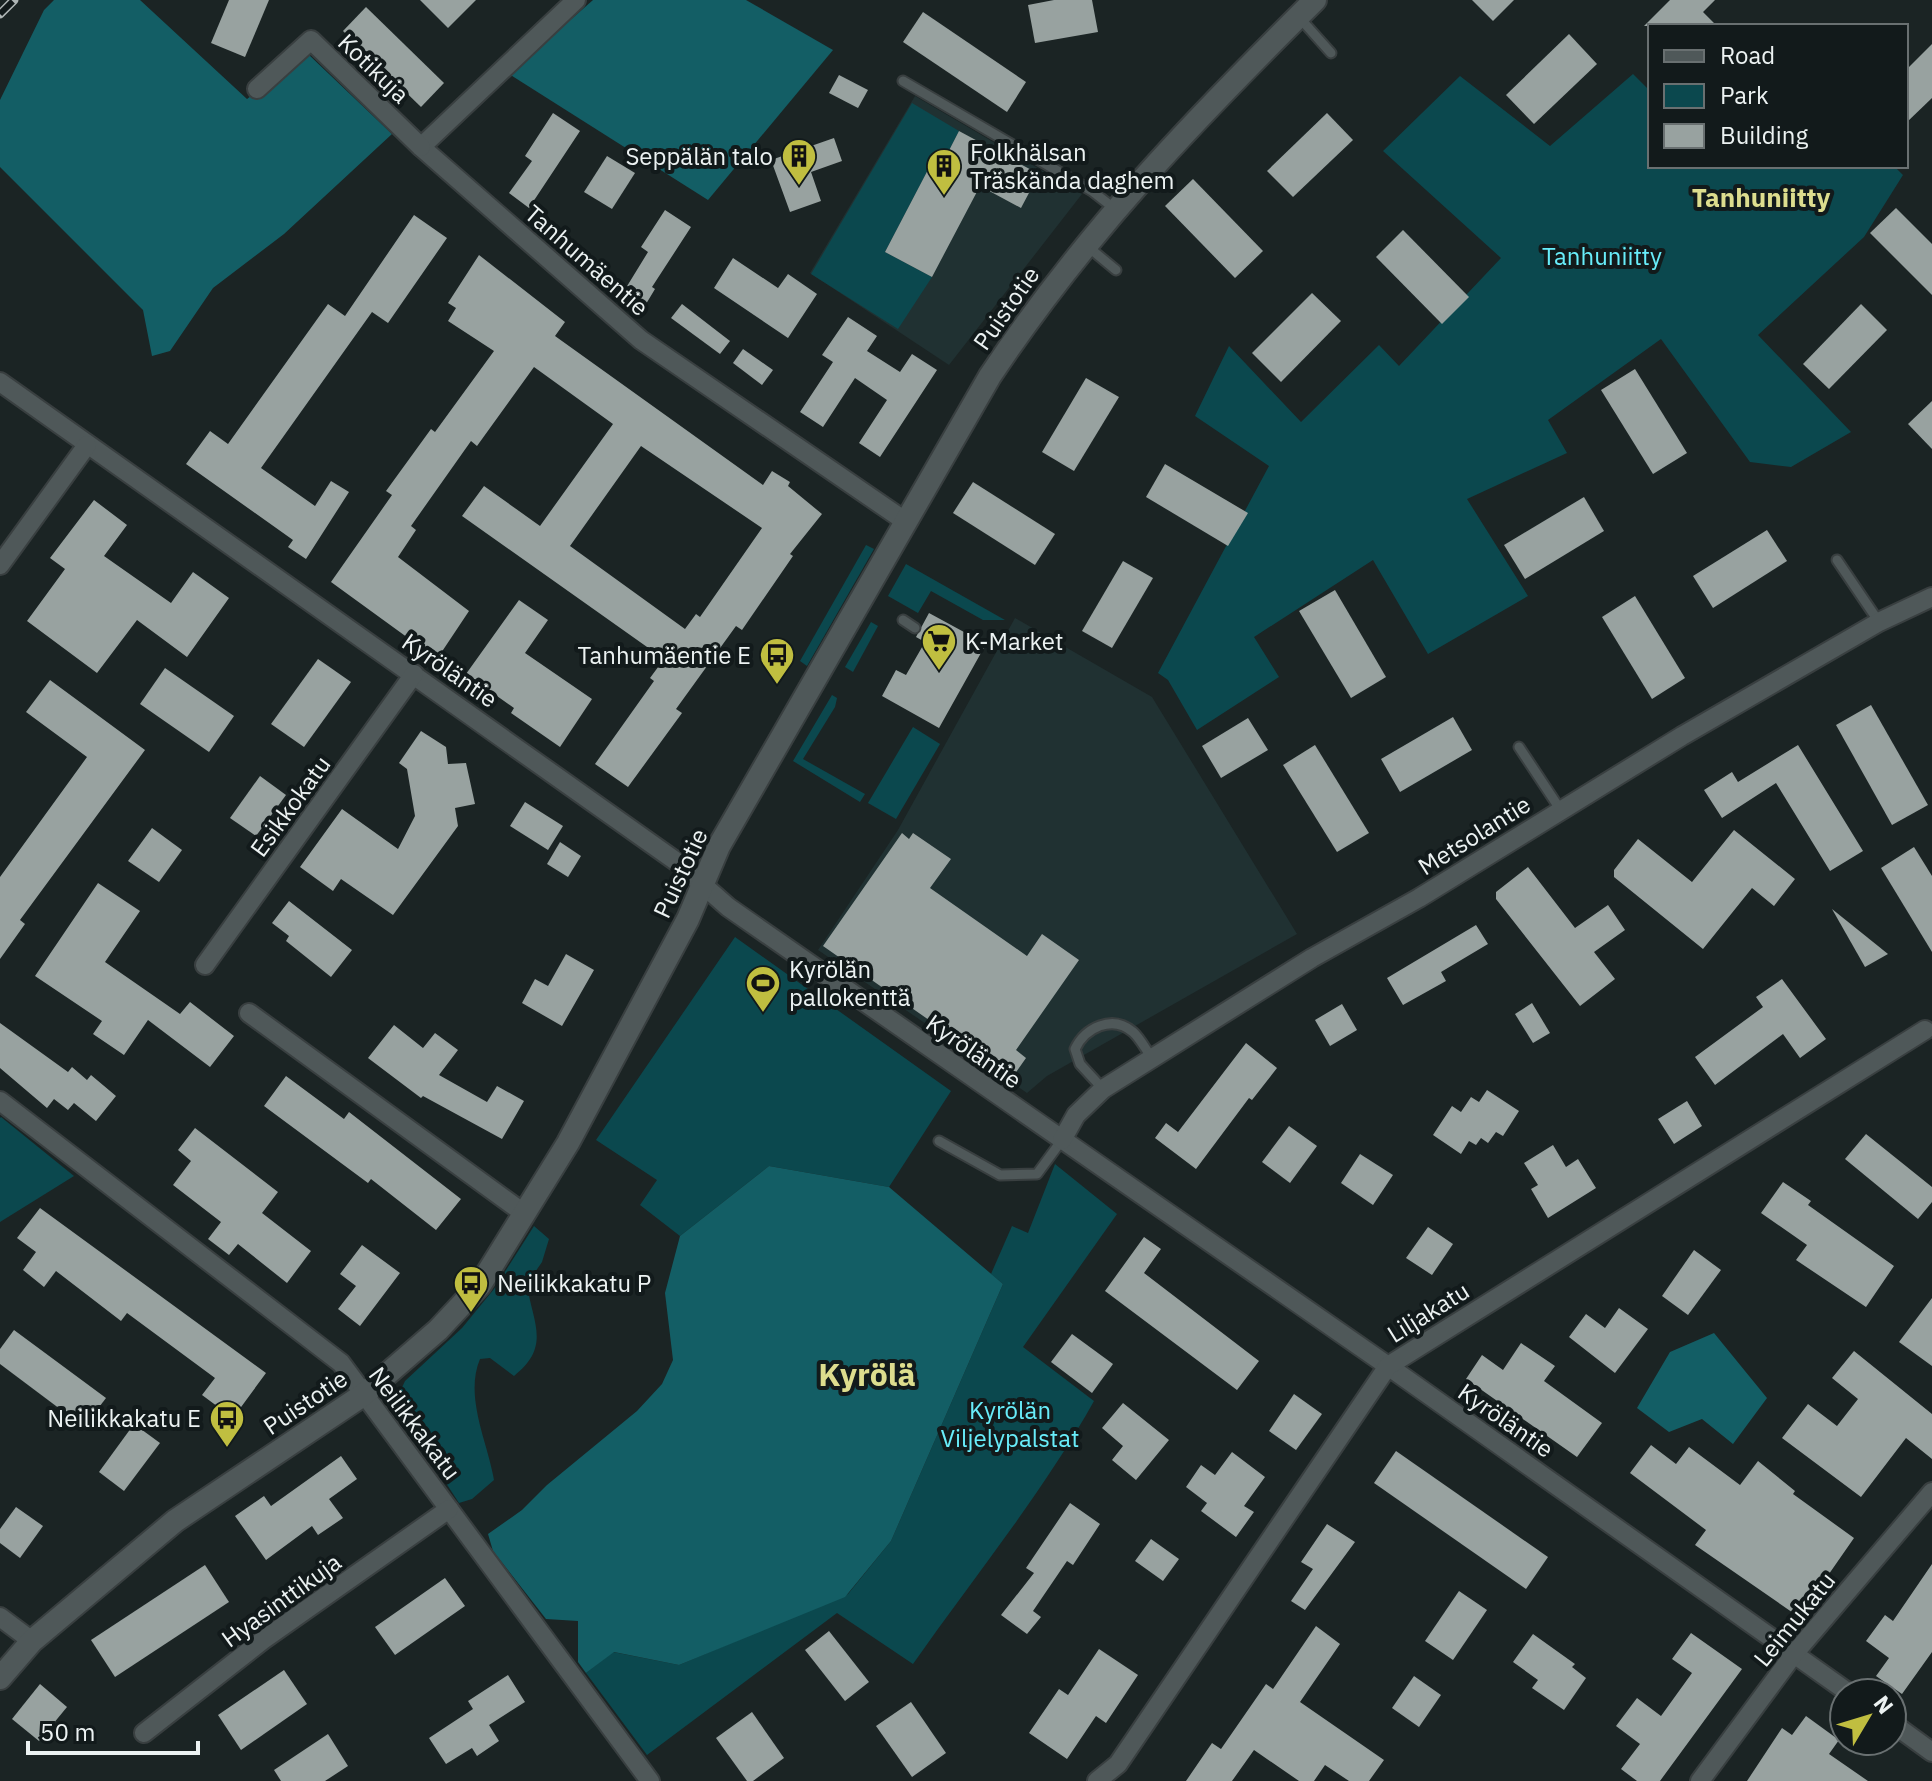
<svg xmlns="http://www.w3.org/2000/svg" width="1932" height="1781" font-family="'IBM Plex Sans',sans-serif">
	<rect width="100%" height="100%" fill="#1b2424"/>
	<g fill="#203132">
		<path d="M915 96 1082 194 949 365 810 273Z"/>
		<path d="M1015 618 1152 697 1297 934 1047 1076 1027 1093 818 950 898 830Z"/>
	</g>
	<g fill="#0b484e">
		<path d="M1633 74 1650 91V166H1894L1903 175 1864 237 1758 335 1851 432 1791 467 1750 462 1661 339 1548 420 1567 453 1467 499 1528 596 1428 654 1373 560 1254 637 1279 677 1197 730 1168 680 1158 673 1269 466 1195 416 1229 346 1301 422 1379 345 1399 366 1501 258 1383 151 1460 76 1550 146Z"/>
		<path d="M912 103 959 131 940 168 931 164 885 252 932 277 898 329 811 274Z"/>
		<path d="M866 545 874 549 807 666 800 661Z"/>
		<path d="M906 564 1005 620H983L931 591 918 613 888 596Z"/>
		<path d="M871 622 878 626 853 672 845 667Z"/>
		<path d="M832 695 837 698 835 707 803 759 865 794 860 802 793 761Z"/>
		<path d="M913 727 940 744 896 819 868 803Z"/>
		<path d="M735 937 951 1091 889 1187 769 1166 680 1236 640 1205 657 1180 596 1140Z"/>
		<path d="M1 1117 74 1176 0 1222V1118Z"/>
		<path d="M1055 1164 1117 1214 1023 1347 1094 1401C1042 1494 974 1577 913 1664L837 1613 647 1755 586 1673 613 1652 679 1665 848 1594 891 1541 1003 1284 991 1274 1012 1226 1028 1233Z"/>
		<path d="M534 1226 549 1239 542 1262 527 1284C532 1322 552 1346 514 1376L490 1358 480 1359C464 1397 488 1443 494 1480L472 1499 459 1503 399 1411 397 1398 405 1381 462 1328 494 1289Z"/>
	</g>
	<g fill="#135e65">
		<path d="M54 0H140L247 99 308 54 392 134 284 234 213 288 170 351 152 356 143 310 0 167V100L44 10Z"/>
		<path d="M593 0H746L833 50 708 200 509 74Z"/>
		<path d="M769 1166 889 1187 1003 1284 891 1541 845 1597 679 1665 614 1652 586 1673 578 1662V1621L546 1619 493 1551 488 1534 522 1510 547 1485 637 1411 662 1384 673 1360 665 1293 680 1236Z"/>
		<path d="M1714 1333 1767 1398 1733 1444 1702 1419 1669 1432 1637 1408 1670 1352Z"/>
	</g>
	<g fill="#98a2a0" fill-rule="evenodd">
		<path d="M229 0H269L245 57 211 43Z"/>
		<path d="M420 0H476L448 28Z"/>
		<path d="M1054 0H1092L1098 32 1035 43 1028 5Z"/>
		<path d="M1472 0H1514L1493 21Z"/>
		<path d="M1670 0H1715L1703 12 1717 26H1644Z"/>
		<path d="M366 7 444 83 421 107 343 31Z"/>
		<path d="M923 12 1026 82 1007 112 903 42Z"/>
		<path d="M1569 34 1597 64 1534 124 1506 95Z"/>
		<path d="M1932 44V98L1906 123V70Z"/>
		<path d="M839 75 868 90 858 108 829 93Z"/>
		<path d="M553 113 580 131 529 208 509 193 532 161 525 156Z"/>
		<path d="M1327 113 1353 140 1293 197 1267 171Z"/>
		<path d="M959 131 1039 174 1021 208 980 186 932 277 885 252 931 164 940 168Z"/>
		<path d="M834 138 842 161 811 172 821 201 790 212 771 160Z"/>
		<path d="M607 156 635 173 612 209 584 192Z"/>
		<path d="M1193 179 1263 251 1235 278 1165 206Z"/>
		<path d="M1896 208 1932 244V295L1870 233Z"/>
		<path d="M665 210 691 227 652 287 655 289 643 309 621 296 648 252 641 247Z"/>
		<path d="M414 215 447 238 388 323 372 312 261 468 315 506 331 481 349 492 306 559 288 547 293 540 186 464 210 431 228 444 328 304 345 316Z"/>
		<path d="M1403 230 1469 297 1442 324 1376 257Z"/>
		<path d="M479 255 565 322 555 336 763 485 772 471 790 482 788 486 822 514 790 554 793 556 742 630 736 626 676 709 682 713 628 787 595 764 654 681 650 678 664 659 462 516 484 486 540 526 613 424 534 367 477 446 471 441 411 526 416 530 398 557 469 611 437 659 331 582 392 495 386 491 431 429 435 432 494 351 448 321 456 308 448 303ZM641 446 762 528 700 617 696 614 685 629 570 546Z"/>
		<path d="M733 258 778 288 788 274 817 294 788 338 714 288Z"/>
		<path d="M1312 293 1341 321 1281 382 1252 353Z"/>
		<path d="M682 304 730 341 720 354 671 318Z"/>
		<path d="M1861 304 1887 330 1829 389 1803 364Z"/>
		<path d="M848 317 877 336 867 351 900 372 912 354 937 370 880 457 859 443 887 400 855 378 823 427 800 412 833 362 822 355Z"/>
		<path d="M743 349 773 370 762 385 733 363Z"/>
		<path d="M1635 369 1687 453 1653 474 1601 390Z"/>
		<path d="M1086 378 1119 397 1074 471 1042 452Z"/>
		<path d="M1932 401V449L1908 424Z"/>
		<path d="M1165 464 1248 513 1228 546 1146 497Z"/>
		<path d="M973 482 1055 534 1035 565 953 513Z"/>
		<path d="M1584 497 1604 531 1525 579 1504 545Z"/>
		<path d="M94 500 127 525 104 556 171 603 193 572 229 598 187 657 137 620 97 673 27 621 65 569 50 558Z"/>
		<path d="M1767 530 1787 561 1713 608 1693 576Z"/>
		<path d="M1123 561 1153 578 1112 648 1082 631Z"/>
		<path d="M1335 590 1386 677 1351 698 1299 611Z"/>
		<path d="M1635 596 1685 678 1652 699 1602 617Z"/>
		<path d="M519 600 548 620 525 653 592 699 560 747 511 713 514 708 466 674Z"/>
		<path d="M929 613 986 644 939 728 882 696 896 670 906 675 925 642 916 637Z"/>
		<path d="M318 659 351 682 304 747 271 724Z"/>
		<path d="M165 668 234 716 209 752 140 704Z"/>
		<path d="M50 680 145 750 20 920 25 924 0 959V877L87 757 26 712Z"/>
		<path d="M1871 705 1928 805 1892 825 1836 725Z"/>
		<path d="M1453 717 1472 750 1400 792 1381 759Z"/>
		<path d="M1248 718 1268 750 1221 778 1202 746Z"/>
		<path d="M421 731 446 747 448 764 466 763 475 804 455 808 458 826 393 915 341 879 333 891 300 867 342 809 398 849 415 816 407 769 399 763Z"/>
		<path d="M1315 745 1369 833 1337 852 1283 765Z"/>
		<path d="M1798 745 1863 851 1830 871 1776 783 1722 818 1704 790 1732 772 1738 782Z"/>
		<path d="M260 776 286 795 256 836 230 818Z"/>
		<path d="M525 802 563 826 548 850 510 826Z"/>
		<path d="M152 828 182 850 159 882 128 861Z"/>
		<path d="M1734 830 1795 879 1774 906 1752 888 1703 949 1614 877V870L1638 839 1692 882Z"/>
		<path d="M902 833 909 839 913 833 951 859 930 888 1027 956 1042 934 1079 960 1016 1050 1026 1058 1012 1078 823 946Z"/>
		<path d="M560 842 581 856 568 877 547 864Z"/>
		<path d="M1914 847 1932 876V952L1881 868Z"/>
		<path d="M1528 867 1575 928 1608 905 1625 930 1594 952 1615 979 1580 1006 1496 899V892Z"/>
		<path d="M98 883 140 911 105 962 180 1014 190 1002 234 1036 210 1067 148 1020 124 1055 93 1034 102 1021 35 976Z"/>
		<path d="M289 901 352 950 331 977 286 941 289 936 272 923Z"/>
		<path d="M1832 909 1888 954 1865 967Z"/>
		<path d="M1476 925 1488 944 1441 972 1446 981 1403 1005 1387 978Z"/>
		<path d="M566 954 594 970 562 1026 522 1003 535 979 548 986Z"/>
		<path d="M1782 979 1826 1039 1800 1058 1783 1034 1715 1085 1695 1057 1763 1007 1756 997Z"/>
		<path d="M1532 1003 1550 1033 1533 1043 1515 1014Z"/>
		<path d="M1342 1004 1357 1030 1330 1046 1315 1020Z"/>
		<path d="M0 1023 68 1072 72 1067 87 1080 91 1075 116 1096 96 1121 74 1103 68 1110 54 1099 47 1108 0 1068Z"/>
		<path d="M394 1025 423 1048 435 1033 458 1050 439 1075 487 1102 497 1086 524 1101 502 1139 423 1096 421 1098 368 1058Z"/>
		<path d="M1246 1043 1277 1068 1252 1100 1249 1098 1196 1169 1155 1138 1166 1123 1178 1132Z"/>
		<path d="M286 1076 344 1119 349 1112 461 1199 436 1230 371 1179 368 1183 264 1106Z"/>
		<path d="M1487 1090 1519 1111 1503 1136 1496 1132 1488 1143 1481 1138 1476 1145 1469 1141 1461 1154 1433 1135 1452 1106 1461 1112 1471 1097 1479 1102Z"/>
		<path d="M1687 1101 1702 1126 1674 1144 1658 1119Z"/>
		<path d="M1289 1126 1317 1146 1290 1183 1262 1162Z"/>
		<path d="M195 1128 278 1192 262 1213 311 1251 287 1283 238 1244 229 1255 208 1239 221 1222 173 1185 191 1161 178 1150Z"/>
		<path d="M1866 1134 1932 1187V1202L1918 1219 1845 1159Z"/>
		<path d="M1553 1145 1566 1167 1578 1159 1596 1188 1548 1218 1531 1189 1538 1185 1524 1163Z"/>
		<path d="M1360 1154 1393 1175 1373 1205 1341 1183Z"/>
		<path d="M1783 1182 1811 1201 1808 1205 1894 1266 1866 1307 1796 1260 1807 1245 1761 1213Z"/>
		<path d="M40 1208 266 1373 233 1418 202 1395 215 1378 127 1313 121 1321 56 1271 44 1287 23 1270 36 1252 17 1238Z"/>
		<path d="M1428 1227 1453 1244 1432 1275 1406 1258Z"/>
		<path d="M1144 1237 1161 1249 1144 1273 1259 1361 1237 1390 1105 1291Z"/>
		<path d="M362 1245 400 1273 360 1326 338 1309 356 1286 340 1274Z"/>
		<path d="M1694 1250 1721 1270 1688 1315 1662 1296Z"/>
		<path d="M1932 1298V1366L1899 1342Z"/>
		<path d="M1619 1308 1648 1329 1615 1373 1569 1337 1586 1314 1605 1328Z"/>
		<path d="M14 1330 106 1398 84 1427 0 1364V1349Z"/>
		<path d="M1072 1334 1113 1364 1092 1393 1051 1362Z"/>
		<path d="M1521 1343 1555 1366 1544 1381 1602 1423 1577 1457 1466 1379 1482 1355 1503 1370Z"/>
		<path d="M1854 1351 1932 1414V1459L1906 1438 1861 1497 1782 1438 1808 1404 1837 1426 1858 1399 1832 1378Z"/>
		<path d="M1294 1394 1322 1414 1296 1450 1269 1431Z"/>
		<path d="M1123 1403 1169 1440 1136 1480 1112 1460 1123 1446 1102 1428Z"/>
		<path d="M134 1424 160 1443 124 1491 99 1472Z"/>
		<path d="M1651 1445 1676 1464 1689 1447 1740 1485 1758 1461 1795 1491 1793 1494 1854 1538 1799 1617 1695 1545 1706 1530 1630 1473Z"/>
		<path d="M1396 1451 1548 1557 1526 1589 1374 1483Z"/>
		<path d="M1232 1452 1265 1477 1244 1506 1254 1512 1236 1537 1201 1511 1207 1503 1186 1487 1201 1465 1215 1475Z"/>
		<path d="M341 1456 357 1479 329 1499 343 1518 318 1535 312 1526 266 1560 235 1516 264 1496 271 1506Z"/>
		<path d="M1070 1503 1100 1524 1073 1565 1067 1561 1033 1611 1041 1617 1027 1634 1001 1615 1034 1573 1026 1568Z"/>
		<path d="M16 1507 43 1526 20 1558 0 1543V1529Z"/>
		<path d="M1327 1524 1355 1542 1305 1610 1291 1601 1313 1569 1301 1562Z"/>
		<path d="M1151 1539 1179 1559 1163 1581 1135 1561Z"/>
		<path d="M1932 1564V1652L1902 1694 1876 1676 1889 1658 1866 1641 1885 1615 1893 1621Z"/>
		<path d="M205 1565 229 1602 115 1677 91 1640Z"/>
		<path d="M445 1578 465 1606 395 1655 375 1627Z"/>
		<path d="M1459 1591 1487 1610 1453 1660 1425 1641Z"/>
		<path d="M1316 1626 1340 1644 1300 1702 1384 1760 1369 1781H1349L1325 1765 1314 1781H1299L1254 1750 1232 1781H1186L1212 1743 1221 1749 1266 1684 1273 1689Z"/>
		<path d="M829 1631 869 1682 845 1701 805 1650Z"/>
		<path d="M1691 1633 1742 1669 1660 1781H1637L1621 1769 1640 1744 1616 1726 1637 1698 1661 1716 1692 1673 1672 1659Z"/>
		<path d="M1533 1634 1575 1664 1572 1667 1586 1678 1564 1710 1532 1688 1538 1680 1513 1662Z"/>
		<path d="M1099 1649 1138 1675 1106 1723 1096 1716 1067 1759 1029 1733 1059 1689 1068 1695Z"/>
		<path d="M284 1670 307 1704 241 1750 218 1715Z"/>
		<path d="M508 1675 525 1702 489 1725 499 1741 477 1756 472 1748 446 1764 429 1738 473 1709 468 1701Z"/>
		<path d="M1414 1676 1441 1695 1419 1727 1392 1708Z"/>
		<path d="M40 1684 67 1707 39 1741 12 1719Z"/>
		<path d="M911 1702 946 1753 912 1777 876 1726Z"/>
		<path d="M752 1712 784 1758 753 1781H747L716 1738Z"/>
		<path d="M1806 1716 1839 1740 1829 1754 1868 1781H1747L1782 1728 1792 1735Z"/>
		<path d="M328 1734 348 1766 325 1781H281L274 1770Z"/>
	</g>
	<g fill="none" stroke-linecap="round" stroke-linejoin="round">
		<g stroke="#393f40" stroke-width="13">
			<g id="service">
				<path d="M1298 16 1331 53"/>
				<path d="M903 81 1092 191 1115 209"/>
				<path d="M1087 246 1116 270"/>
				<path d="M1837 560 1879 622"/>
				<path d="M903 620 915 628"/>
				<path d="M1519 747 1560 809"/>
				<path d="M1103 1089 1080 1064 1075 1049C1085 1028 1112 1014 1133 1032 1140 1038 1146 1050 1152 1058"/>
				<path d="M939 1141 1000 1175 1037 1174 1062 1140"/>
			</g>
		</g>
		<g stroke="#393f40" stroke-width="22">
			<g id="minor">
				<path d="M576 0 421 147 641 340 905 521"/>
				<path d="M257 89 311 40 421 147"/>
				<path d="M0 382 677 862 728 907 1388 1366 1849 1693"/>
				<path d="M0 565 87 445"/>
				<path d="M205 965 414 674"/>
				<path d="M249 1013 525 1214"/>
				<path d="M0 1101 341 1363 650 1781"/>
				<path d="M1062 1140 1076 1115 1103 1089 1312 958 1419 898 1682 736 1879 622 1932 597"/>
				<path d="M0 1617 32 1641"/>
				<path d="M1892 1723 1932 1752"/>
				<path d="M144 1733 263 1640 449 1509"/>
				<path d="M1097 1781 1118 1764 1388 1366 1925 1030"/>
				<path d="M1700 1781 1794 1654 1932 1492"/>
			</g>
		</g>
		<g stroke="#393f40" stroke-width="26">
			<path id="tertiary" d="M0 1678 32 1641 175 1521 363 1395 438 1330 480 1285 568 1143 688 919 719 846 990 376C1086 232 1192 122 1315 0"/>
		</g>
		<use href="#service" stroke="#4f5859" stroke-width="9"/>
		<use href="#minor" stroke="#4f5859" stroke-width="18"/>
		<use href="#tertiary" stroke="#4f5859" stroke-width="22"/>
		<g stroke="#aeb5b5" stroke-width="9">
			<path id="rail" d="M0 14 14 0"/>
		</g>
		<use href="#rail" stroke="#121a1b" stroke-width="6" stroke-dasharray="18" stroke-linecap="butt"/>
	</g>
	<defs>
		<g id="building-pin" transform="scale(1.8)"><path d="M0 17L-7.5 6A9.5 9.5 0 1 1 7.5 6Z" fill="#c0be40" stroke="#121a1b"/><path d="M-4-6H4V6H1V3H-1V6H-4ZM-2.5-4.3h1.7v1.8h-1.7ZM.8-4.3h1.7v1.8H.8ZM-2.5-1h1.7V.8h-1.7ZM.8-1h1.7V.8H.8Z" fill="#111"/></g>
		<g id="supermarket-pin" transform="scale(1.8)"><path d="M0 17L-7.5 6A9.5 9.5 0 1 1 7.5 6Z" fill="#c0be40" stroke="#121a1b"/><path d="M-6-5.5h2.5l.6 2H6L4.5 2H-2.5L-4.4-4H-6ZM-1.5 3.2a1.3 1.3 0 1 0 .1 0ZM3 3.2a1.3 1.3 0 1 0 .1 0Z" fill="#111"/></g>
		<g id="bus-pin" transform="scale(1.8)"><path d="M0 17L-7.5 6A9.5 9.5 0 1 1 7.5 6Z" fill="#c0be40" stroke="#121a1b"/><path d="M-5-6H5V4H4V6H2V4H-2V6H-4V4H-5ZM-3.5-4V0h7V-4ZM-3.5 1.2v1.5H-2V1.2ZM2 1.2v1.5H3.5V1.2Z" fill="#111"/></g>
		<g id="stadium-pin" transform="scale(1.8)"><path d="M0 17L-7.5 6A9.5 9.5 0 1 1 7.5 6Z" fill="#c0be40" stroke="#121a1b"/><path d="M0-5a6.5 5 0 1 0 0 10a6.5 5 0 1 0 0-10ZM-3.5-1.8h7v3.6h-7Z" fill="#111"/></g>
	</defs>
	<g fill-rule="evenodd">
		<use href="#building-pin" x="799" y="156"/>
		<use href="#building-pin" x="944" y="166"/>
		<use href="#supermarket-pin" x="939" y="641"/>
		<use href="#bus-pin" x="777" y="655"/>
		<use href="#stadium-pin" x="763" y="983"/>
		<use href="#bus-pin" x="471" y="1283"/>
		<use href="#bus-pin" x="227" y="1418"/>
	</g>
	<g text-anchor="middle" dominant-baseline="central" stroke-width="8" stroke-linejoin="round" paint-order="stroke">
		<g font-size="24" fill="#ecf2f2" stroke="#121a1b">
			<text transform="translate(374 68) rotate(44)">Kotikuja</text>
			<text transform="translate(587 260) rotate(41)">Tanhumäentie</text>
			<text transform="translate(1006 308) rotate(-55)">Puistotie</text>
			<text transform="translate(450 670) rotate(35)">Kyröläntie</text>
			<text transform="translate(290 806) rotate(-54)">Esikkokatu</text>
			<text transform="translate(1474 835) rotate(-32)">Metsolantie</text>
			<text transform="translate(680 873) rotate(-65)">Puistotie</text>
			<text transform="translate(974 1051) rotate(35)">Kyröläntie</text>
			<text transform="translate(1428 1312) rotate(-32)">Liljakatu</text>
			<text transform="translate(305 1402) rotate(-34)">Puistotie</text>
			<text transform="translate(1506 1420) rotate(35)">Kyröläntie</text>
			<text transform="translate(415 1423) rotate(53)">Neilikkakatu</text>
			<text transform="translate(281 1600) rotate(-36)">Hyasinttikuja</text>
			<text transform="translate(1794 1619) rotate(-51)">Leimukatu</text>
		</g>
		<g font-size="24" fill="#ecf2f2" stroke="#121a1b" text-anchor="start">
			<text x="970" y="152">Folkhälsan<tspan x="970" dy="28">Träskända daghem</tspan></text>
			<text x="773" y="156" text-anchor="end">Seppälän talo</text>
			<text x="965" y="641">K-Market</text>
			<text x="751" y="655" text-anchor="end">Tanhumäentie E</text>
			<text x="789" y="969">Kyrölän<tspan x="789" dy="28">pallokenttä</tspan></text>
			<text x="497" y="1283">Neilikkakatu P</text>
			<text x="201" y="1418" text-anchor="end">Neilikkakatu E</text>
		</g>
		<g font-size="24" fill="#68edfa" stroke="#121a1b">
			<text x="1602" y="256">Tanhuniitty</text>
			<text x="1010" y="1410">Kyrölän<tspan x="1010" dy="28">Viljelypalstat</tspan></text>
		</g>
		<g font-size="26" font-weight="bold" fill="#dddd8e" stroke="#121a1b">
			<text x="1761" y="197">Tanhuniitty</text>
		</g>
		<g font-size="32" font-weight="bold" fill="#dddd8e" stroke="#121a1b">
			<text x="867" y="1374">Kyrölä</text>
		</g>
	</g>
	<rect x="1648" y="24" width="260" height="144" fill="#121a1b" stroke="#697071" stroke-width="2"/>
	<rect x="1664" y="50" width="40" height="12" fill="#4f5859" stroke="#697071" stroke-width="2"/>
	<text x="1720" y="64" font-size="24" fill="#ecf2f2">Road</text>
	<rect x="1664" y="84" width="40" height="24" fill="#0b484e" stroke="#697071" stroke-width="2"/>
	<text x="1720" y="104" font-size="24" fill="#ecf2f2">Park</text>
	<rect x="1664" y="124" width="40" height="24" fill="#98a2a0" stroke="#697071" stroke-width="2"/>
	<text x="1720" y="144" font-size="24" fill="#ecf2f2">Building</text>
	<g transform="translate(1868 1717) rotate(52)"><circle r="38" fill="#121a1b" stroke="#697071" stroke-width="2"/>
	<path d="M0-6L14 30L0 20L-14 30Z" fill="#c0be40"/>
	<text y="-12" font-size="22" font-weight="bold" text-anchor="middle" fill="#ecf2f2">N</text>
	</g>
	<path d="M28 1741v12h170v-12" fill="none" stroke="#ecf2f2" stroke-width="4"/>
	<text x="40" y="1741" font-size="24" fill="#ecf2f2" stroke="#121a1b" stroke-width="6" paint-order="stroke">50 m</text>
</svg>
